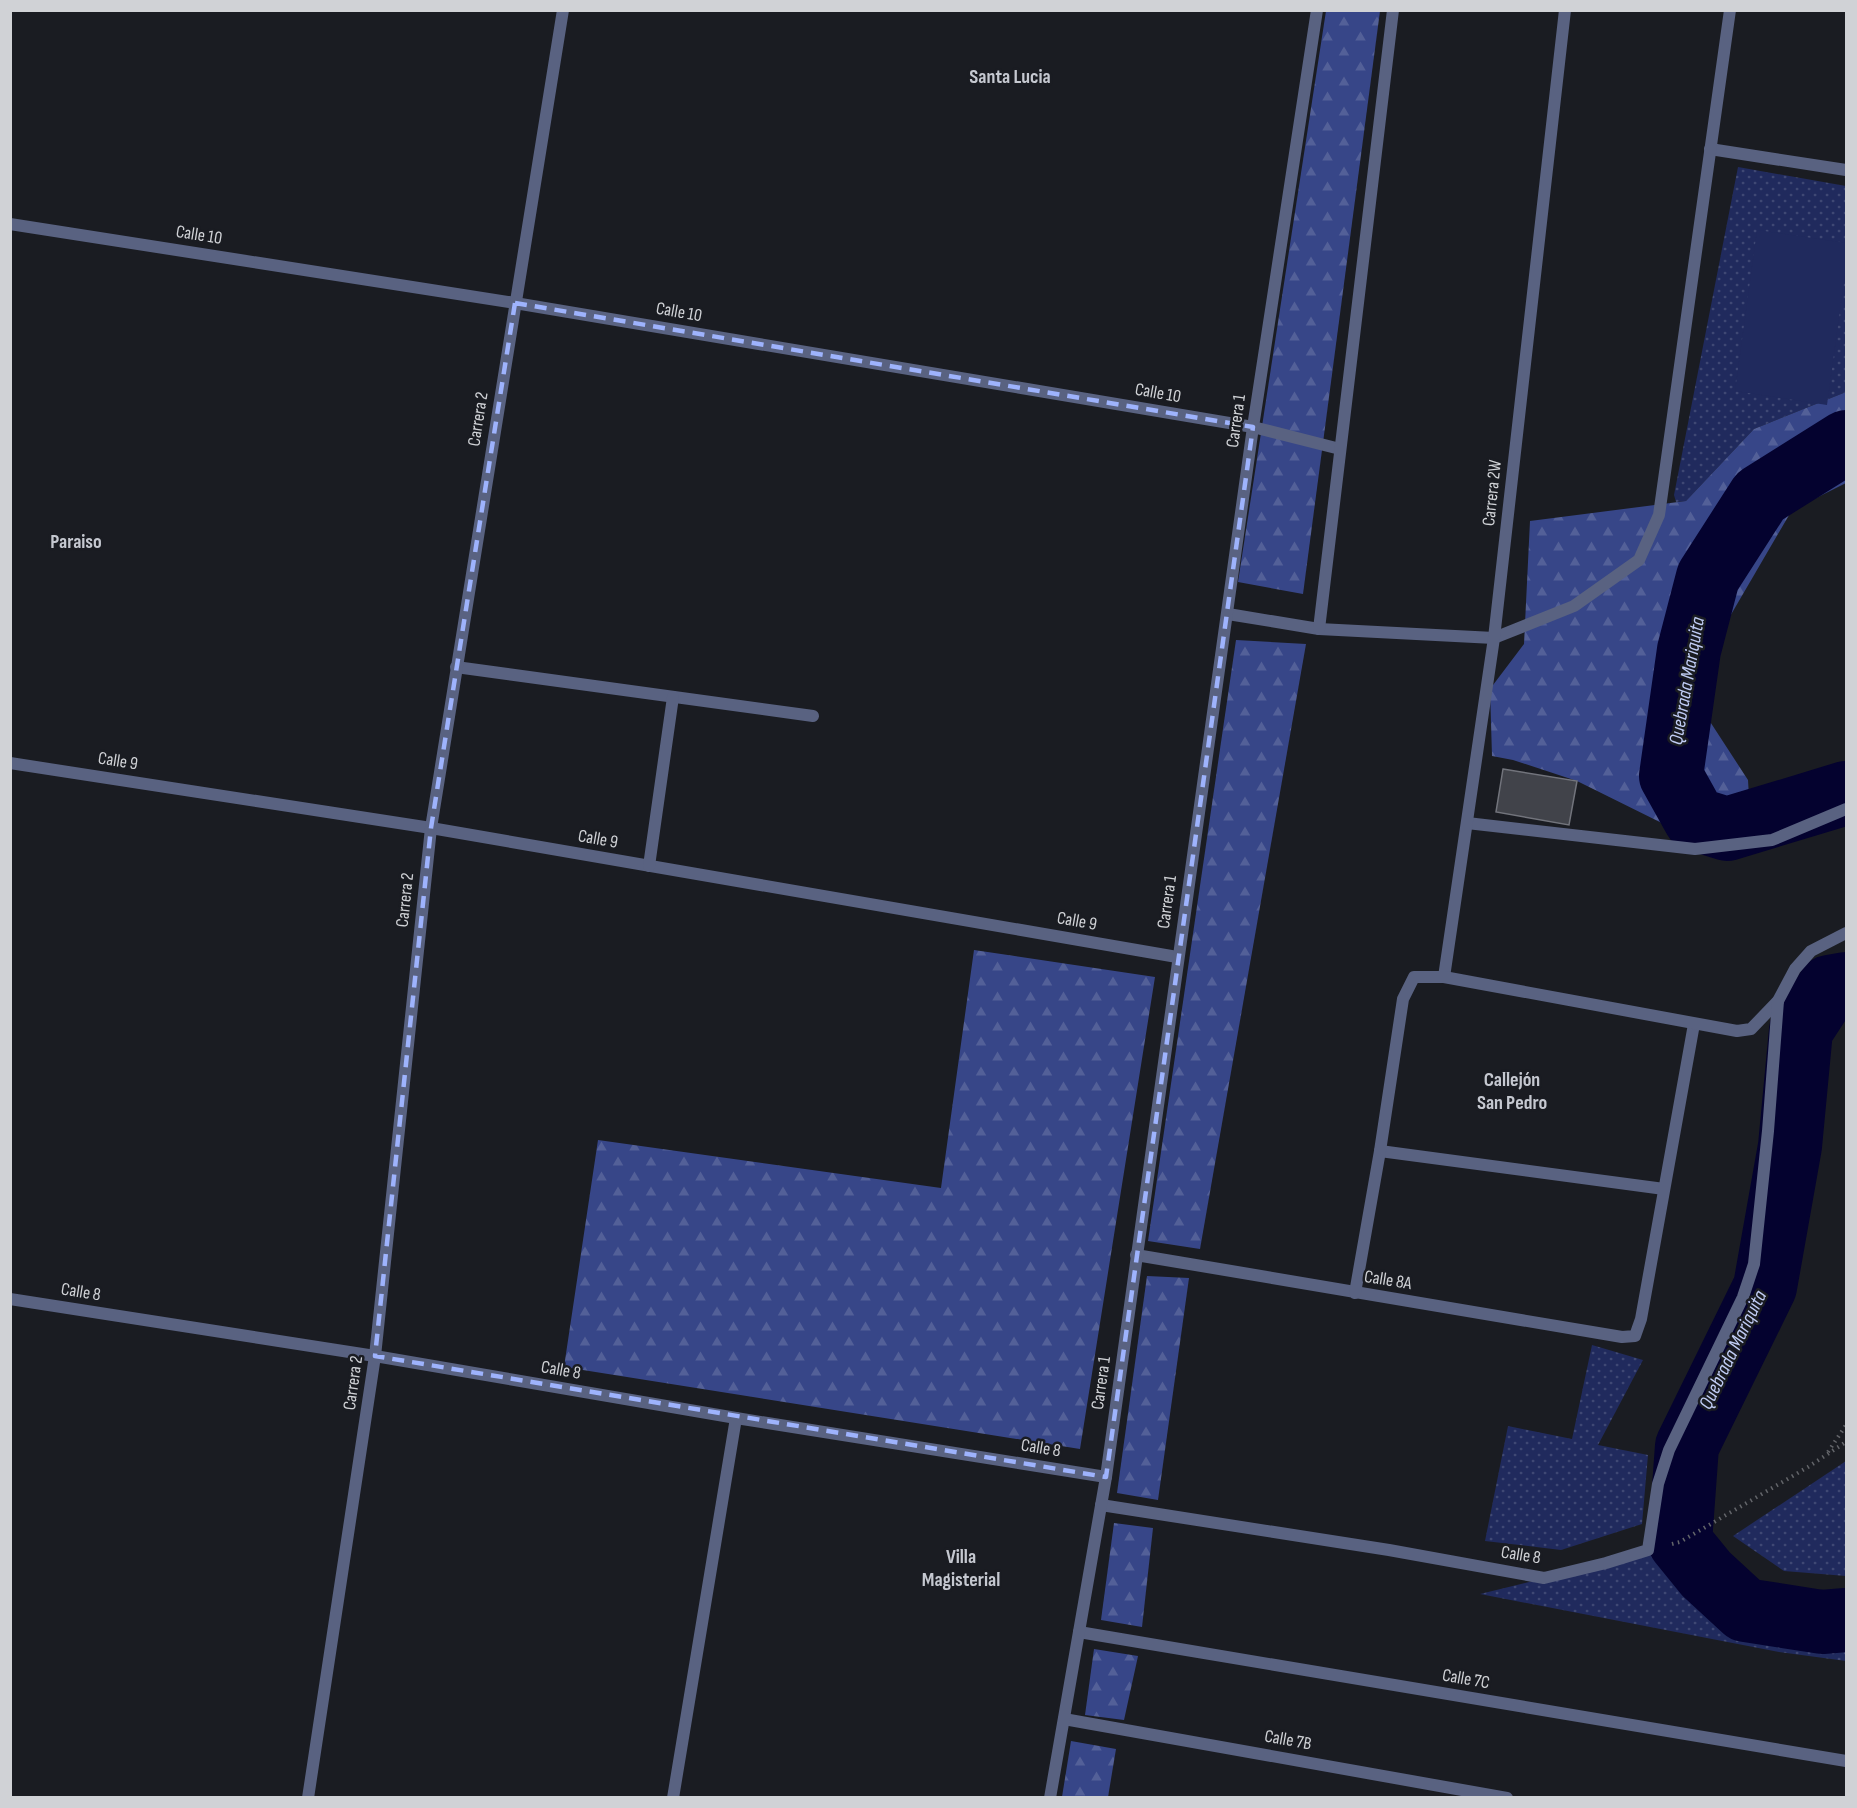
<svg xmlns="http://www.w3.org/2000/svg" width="1857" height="1808" font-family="'Sofia Sans Condensed',sans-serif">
	<defs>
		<pattern id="grass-dots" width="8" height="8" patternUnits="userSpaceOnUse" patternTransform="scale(1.5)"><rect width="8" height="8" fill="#202a5d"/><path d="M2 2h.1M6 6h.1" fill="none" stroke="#3f4874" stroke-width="1.8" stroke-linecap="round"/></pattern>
		<pattern id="forest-firs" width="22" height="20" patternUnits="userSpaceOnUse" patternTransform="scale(1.5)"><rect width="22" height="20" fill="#374688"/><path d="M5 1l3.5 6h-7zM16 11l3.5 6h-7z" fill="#536098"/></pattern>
	</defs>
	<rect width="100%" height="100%" fill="#1a1c22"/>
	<g fill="url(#grass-dots)">
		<path d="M1738 167 1846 186V392L1754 429 1686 501 1676 502 1674 495Z"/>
		<path d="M1592 1345 1643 1360 1598 1445 1648 1455 1642 1524 1561 1550 1485 1541 1508 1426 1572 1439Z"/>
		<path d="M1846 1461V1576L1784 1571 1733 1536Z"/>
		<path d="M1648 1550 1694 1598 1739 1624 1796 1634 1846 1633V1661L1779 1652 1480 1594 1606 1563Z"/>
	</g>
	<g fill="url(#forest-firs)">
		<path d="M1326 11H1380L1303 594 1238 582Z"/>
		<path d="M1846 392V483L1792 510 1722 630 1707 717 1748 780 1751 832 1684 834 1577 781 1513 760 1492 756 1490 689 1524 644 1530 521 1686 501 1754 429Z"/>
		<path d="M1236 640 1306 644 1200 1249 1148 1241Z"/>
		<path d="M974 950 1155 977 1080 1449 564 1367 598 1140 941 1188Z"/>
		<path d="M1147 1276 1189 1278 1158 1500 1117 1493Z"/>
		<path d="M1114 1523 1153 1528 1142 1627 1101 1620Z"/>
		<path d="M1094 1649 1138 1656 1124 1720 1085 1715Z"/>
		<path d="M1071 1741 1116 1749 1108 1797H1062Z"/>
	</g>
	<path fill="#202a5d" d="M1757 230 1846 243V266L1827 405 1735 391Z"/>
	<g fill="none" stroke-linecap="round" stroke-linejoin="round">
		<g stroke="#04022f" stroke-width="64">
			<path d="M1846 442 1760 496 1708 577 1689 650 1671 776 1695 819 1727 829 1846 793"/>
			<path d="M1846 984 1829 987 1801 1030 1790 1146 1765 1287 1687 1446 1680 1542 1706 1574 1745 1610 1822 1622 1846 1620"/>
		</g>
	</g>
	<path fill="#41434a" stroke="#72747c" stroke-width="1.5" d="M1503 769 1577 781 1569 825 1496 812Z"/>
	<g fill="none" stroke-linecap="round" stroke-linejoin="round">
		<g stroke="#63656a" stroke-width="4" stroke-dasharray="1.5 4.5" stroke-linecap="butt">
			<path d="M1828 1452 1846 1425"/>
			<path d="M1672 1544 1680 1542 1808 1467 1846 1442"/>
		</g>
		<g stroke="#596281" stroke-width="12">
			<path d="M1710 149 1846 170"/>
			<path d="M10 224 515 303 1253 427 1340 449"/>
			<path d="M1228 614 1319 629 1494 638 1574 606 1639 560 1659 515 1730 10"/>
			<path d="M1319 629 1393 10"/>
			<path d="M456 667 813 716"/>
			<path d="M10 763 431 828 1177 957"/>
			<path d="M1467 823 1695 849 1772 840 1846 809"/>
			<path d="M649 866 673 697"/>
			<path d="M1444 977 1494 638 1565 10"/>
			<path d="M1380 1151 1664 1189"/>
			<path d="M1136 1255 1622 1337 1635 1336 1641 1319 1694 1024"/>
			<path d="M1355 1293 1380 1151 1403 999 1414 977H1444L1737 1031 1751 1029 1778 1001 1795 969 1811 951 1846 933"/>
			<path d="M10 1299 375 1356 736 1418 1106 1477"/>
			<path d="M1101 1505 1389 1550 1544 1578 1606 1563 1648 1550 1658 1484 1669 1450 1743 1297 1754 1264 1768 1131 1778 1001"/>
			<path d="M1079 1632 1846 1761"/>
			<path d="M1064 1719 1507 1798"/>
			<path d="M308 1798 375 1356 431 828 563 10"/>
			<path d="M673 1798 736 1418"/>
			<path d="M1050 1798 1106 1477 1253 427 1317 10"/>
		</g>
	</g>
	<path fill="none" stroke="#9eb3fd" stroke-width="4.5" stroke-dasharray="12 8" stroke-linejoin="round" d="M515 303 1253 427 1106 1477 375 1356 431 828Z"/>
	<g text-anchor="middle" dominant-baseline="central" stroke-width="5" stroke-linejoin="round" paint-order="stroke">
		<g font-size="18" fill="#d0d2d6" stroke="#1a1c22">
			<text transform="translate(199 235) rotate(9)">Calle 10</text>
			<text transform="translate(679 312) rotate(10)">Calle 10</text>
			<text transform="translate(1158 393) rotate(10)">Calle 10</text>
			<text transform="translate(478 419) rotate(-81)">Carrera 2</text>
			<text transform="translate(1236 421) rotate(-82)">Carrera 1</text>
			<text transform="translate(1492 493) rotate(-84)">Carrera 2W</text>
			<text transform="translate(118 761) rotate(9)">Calle 9</text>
			<text transform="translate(598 839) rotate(10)">Calle 9</text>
			<text transform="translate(405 900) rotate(-84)">Carrera 2</text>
			<text transform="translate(1167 902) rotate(-82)">Carrera 1</text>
			<text transform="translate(1077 921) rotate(10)">Calle 9</text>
			<text transform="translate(1388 1280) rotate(9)">Calle 8A</text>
			<text transform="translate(81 1292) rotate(9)">Calle 8</text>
			<text transform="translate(561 1370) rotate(10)">Calle 8</text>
			<text transform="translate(353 1383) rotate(-82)">Carrera 2</text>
			<text transform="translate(1101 1383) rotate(-82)">Carrera 1</text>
			<text transform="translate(1041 1448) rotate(9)">Calle 8</text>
			<text transform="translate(1521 1555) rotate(9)">Calle 8</text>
			<text transform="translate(1466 1679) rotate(10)">Calle 7C</text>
			<text transform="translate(1288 1740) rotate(10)">Calle 7B</text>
		</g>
		<g font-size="20" font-weight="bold" fill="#c5c8d0" stroke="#1a1c22">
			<text x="1010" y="77">Santa Lucia</text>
			<text x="76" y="542">Paraiso</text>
			<text x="1512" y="1080">Callejón<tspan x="1512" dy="23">San Pedro</tspan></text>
			<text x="961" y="1557">Villa<tspan x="961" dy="23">Magisterial</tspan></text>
		</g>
		<g font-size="20" font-style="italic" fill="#c0ccf4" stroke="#1a1c22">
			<text transform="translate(1687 681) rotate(-80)">Quebrada Mariquita</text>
			<text transform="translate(1733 1350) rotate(-64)">Quebrada Mariquita</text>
		</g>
	</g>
	<rect width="1857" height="1808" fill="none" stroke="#d0d2d6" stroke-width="24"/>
</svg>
